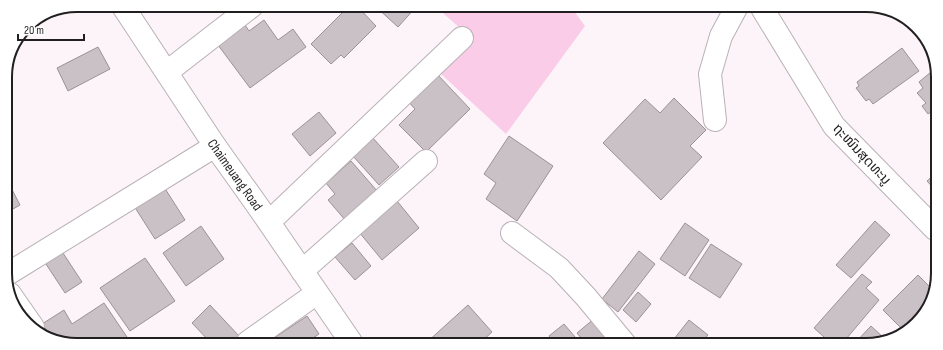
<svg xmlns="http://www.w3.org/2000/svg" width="943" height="350" font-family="'Sofia Sans Condensed','Noto Sans Lao',sans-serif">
	<rect width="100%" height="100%" fill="#fcf4f8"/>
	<path fill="#facce8" d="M436 7H571L585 26 506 134 441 74 469 36Z"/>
	<g fill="#c9c1c6" stroke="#9a9296">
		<path d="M349 6H357L376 26 344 58 341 55 331 64 311 44Z"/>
		<path d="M375 6 416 7 398 27Z"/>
		<path d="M50 15 19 37 29 23Z"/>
		<path d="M264 20 278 40 293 29 306 47 250 88 218 45 245 25 249 31Z"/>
		<path d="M98 47 110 69 68 91 57 68Z"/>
		<path d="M902 48 919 71 873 104 869 99 866 101 856 88 859 86 857 82Z"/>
		<path d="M937 67V125L931 119 936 115 932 111 928 114 922 106 926 103 917 93 923 88 919 82Z"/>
		<path d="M436 73 470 109 426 152 399 125 415 109 405 98Z"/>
		<path d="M674 98 706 130 690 146 702 157 661 200 603 143 645 99 660 113Z"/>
		<path d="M319 112 336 133 310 156 292 134Z"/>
		<path d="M509 136 553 166 517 221 486 199 496 183 484 174Z"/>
		<path d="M372 137 399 167 379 185 352 155Z"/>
		<path d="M351 161 378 192 346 221 328 200 335 194 326 183Z"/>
		<path d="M936 173V191L927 181Z"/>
		<path d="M6 178 20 205 6 213Z"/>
		<path d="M164 187 185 220 155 239 134 206Z"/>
		<path d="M397 201 419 228 382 260 359 232Z"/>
		<path d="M875 221 890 235 851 278 836 265Z"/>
		<path d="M685 223 709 240 685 276 660 259Z"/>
		<path d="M201 226 224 259 186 286 163 253Z"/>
		<path d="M352 243 371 266 355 280 335 257Z"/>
		<path d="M711 244 742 264 720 298 689 278Z"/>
		<path d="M61 250 82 282 65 293 44 261Z"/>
		<path d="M639 251 655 264 618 312 602 299Z"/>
		<path d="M145 258 175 301 130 331 100 288Z"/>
		<path d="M862 274 872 282 866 288 879 300 841 345H833L814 328Z"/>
		<path d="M918 275 934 291V296L910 330 905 332 883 310Z"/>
		<path d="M638 292 651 304 636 322 623 310Z"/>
		<path d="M104 303 129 340 127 341H54L42 324 64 310 72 324Z"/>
		<path d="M210 305 240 337 235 342H210L192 323Z"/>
		<path d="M468 305 492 332 480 343H426Z"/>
		<path d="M307 316 319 334 307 342H268Z"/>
		<path d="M595 318 616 344H586L577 333Z"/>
		<path d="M689 320 708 335 700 344H670Z"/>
		<path d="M564 324 581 344 554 343 549 336Z"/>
		<path d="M871 326 885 339 870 345H853Z"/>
	</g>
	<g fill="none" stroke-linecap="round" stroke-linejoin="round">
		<g stroke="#b9b1b5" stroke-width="24">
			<g id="minor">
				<path id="s1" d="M122 5 215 146 257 205 351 342"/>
				<path d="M762 8 834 126 935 229"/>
				<path d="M167 72 252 6"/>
				<path d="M715 120 710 74 721 36 736 8"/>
				<path d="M269 222 462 38"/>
				<path d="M512 233 559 268 586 297 625 344"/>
				<path d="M302 271 426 161"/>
				<path d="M6 275 215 146"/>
				<path d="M10 294 33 327"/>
				<path d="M248 342 317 293"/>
			</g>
		</g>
		<use href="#minor" stroke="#fff" stroke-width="22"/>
	</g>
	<g text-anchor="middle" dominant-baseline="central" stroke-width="3" stroke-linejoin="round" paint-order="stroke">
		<g font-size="14" fill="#221f20" stroke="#fff">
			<text transform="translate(862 154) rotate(47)">ຖະໜົນສຸດທະນູ</text>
			<text stroke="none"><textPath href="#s1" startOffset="204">Chaimeuang Road</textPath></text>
		</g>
	</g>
	<path d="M0 0H943V350H0ZM77 12H866A65 65 0 0 1 931 77V273A65 65 0 0 1 866 338H77A65 65 0 0 1 12 273V77A65 65 0 0 1 77 12Z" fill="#fff" fill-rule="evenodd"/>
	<path fill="none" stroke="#221f20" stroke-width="2" d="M77 12H866A65 65 0 0 1 931 77V273A65 65 0 0 1 866 338H77A65 65 0 0 1 12 273V77A65 65 0 0 1 77 12Z"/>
	<path d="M18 34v6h66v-6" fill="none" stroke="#221f20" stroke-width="2"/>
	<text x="24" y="34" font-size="12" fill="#221f20" stroke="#ffffff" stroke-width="3" paint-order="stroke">20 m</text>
</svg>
